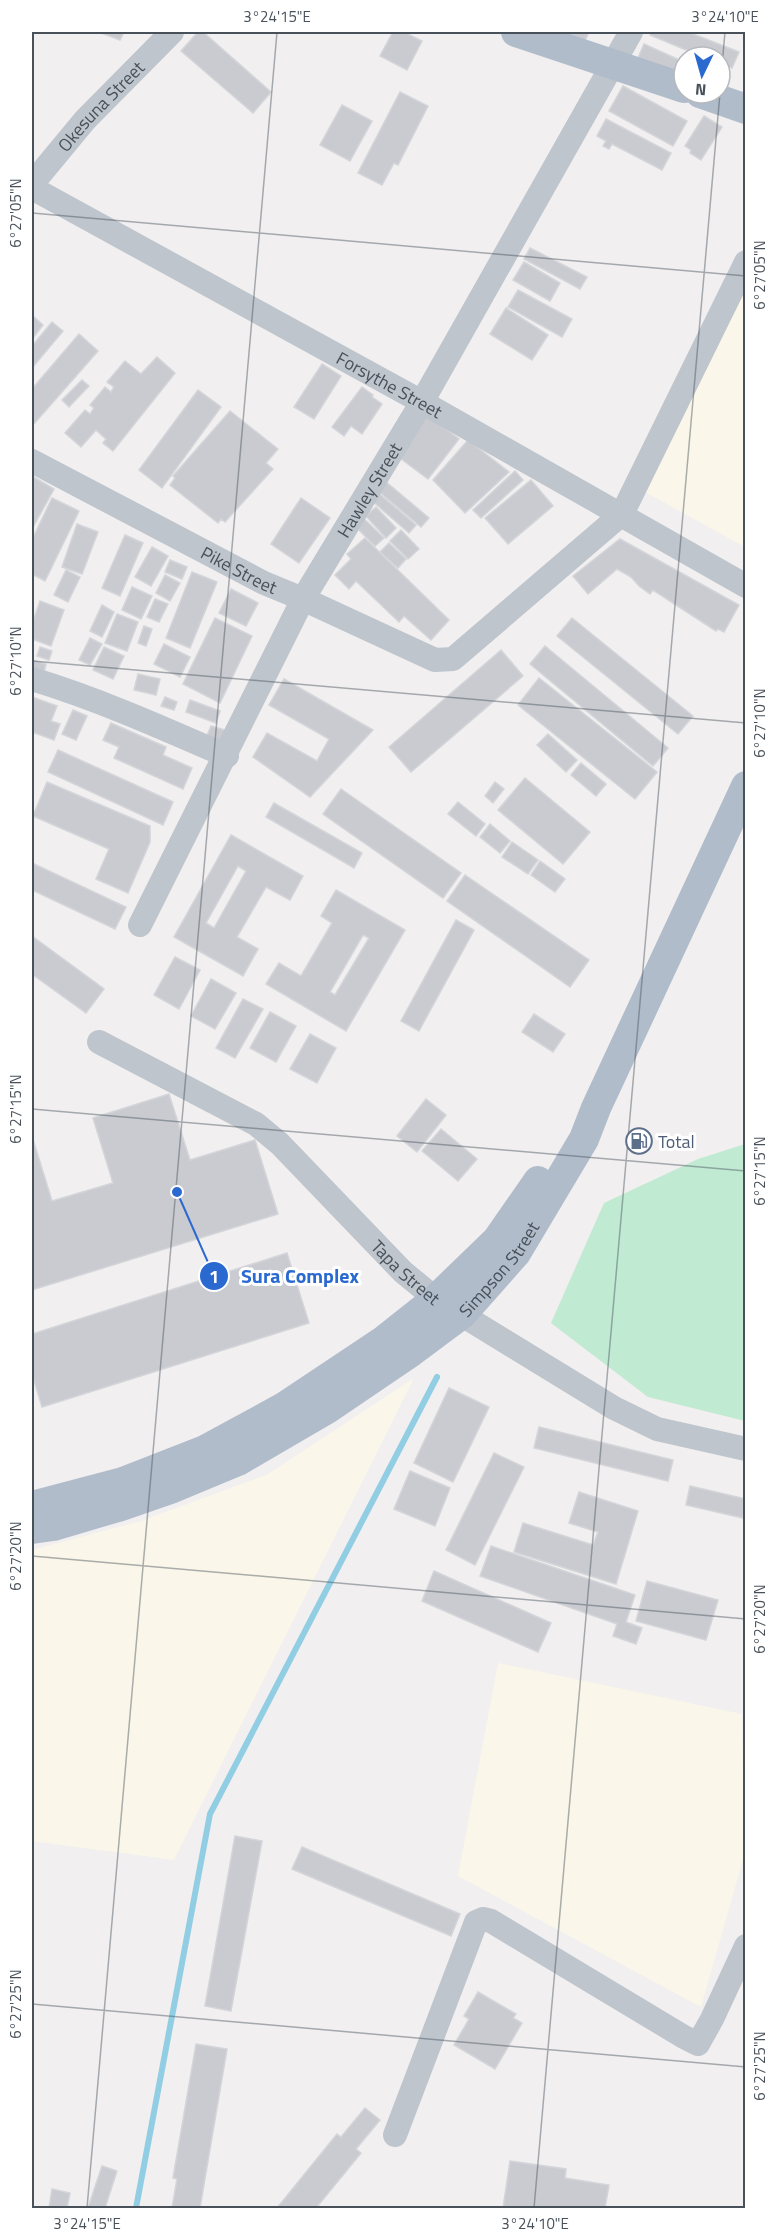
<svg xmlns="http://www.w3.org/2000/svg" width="777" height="2240" font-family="'Titillium Web',sans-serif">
	<rect width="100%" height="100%" fill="#f1efef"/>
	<g fill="#faf6e9">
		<path d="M745 286V547L645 492Z"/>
		<path d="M414 1378 174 1860 32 1841V1550L141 1521 268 1474Z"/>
		<path d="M498 1663 742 1714 744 1856 701 2007 458 1876Z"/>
	</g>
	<path fill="#c1ead3" d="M745 1144H746L745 1421 648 1397 551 1323 604 1203 698 1159Z"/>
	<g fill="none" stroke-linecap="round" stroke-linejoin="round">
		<path stroke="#92cee3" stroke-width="6" d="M136 2208 210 1814 437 1377"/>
	</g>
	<g fill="#c9cbd1" stroke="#d3d5d9" stroke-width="1.5" fill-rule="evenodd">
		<path d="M99 32H124L120 40Z"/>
		<path d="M198 32H203L271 92 253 113 181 51Z"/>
		<path d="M393 32H404L422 41 407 70 380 56Z"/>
		<path d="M562 32H589L585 41Z"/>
		<path d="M651 32H688L739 52 732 68 720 64V57H703L650 35Z"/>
		<path d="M644 44 684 62V67L677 84 635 65Z"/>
		<path d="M623 86 687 121 673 146 609 111Z"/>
		<path d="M400 92 428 106 398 165 394 163 382 185 358 173Z"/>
		<path d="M342 105 372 121 350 161 320 145Z"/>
		<path d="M704 116 722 127 701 160 690 153 691 150 685 146Z"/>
		<path d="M606 119 671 153 662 170 612 144 609 149 603 146 606 141 597 136Z"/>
		<path d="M530 248 587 277 580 289 524 259Z"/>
		<path d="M524 262 560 283 550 301 513 280Z"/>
		<path d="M518 290 572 319 562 337 508 307Z"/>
		<path d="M506 308 548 335 532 360 490 334Z"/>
		<path d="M32 315 43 325 32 339Z"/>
		<path d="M52 322 63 331 32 368V346Z"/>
		<path d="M79 334 98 351 33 425 32 424V389Z"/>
		<path d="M157 357 175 373 113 451 103 443 106 439 96 430 81 447 65 433 85 410 90 414 94 408 90 405 105 387 111 392 114 387 107 382 125 361 141 374Z"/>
		<path d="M322 364 341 376 314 419 294 407Z"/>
		<path d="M82 380 89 386 69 407 62 400Z"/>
		<path d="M362 387 373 395 372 397 382 404 362 434 351 426 344 436 332 427Z"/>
		<path d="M198 390 221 407 162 488 139 470Z"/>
		<path d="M230 411 278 449 266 463 273 469 225 522 221 519 218 523 170 485 175 478 173 476Z"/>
		<path d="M427 415 459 439 428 479 396 455Z"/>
		<path d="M468 440 509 472 465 513 433 480Z"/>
		<path d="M515 471 523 480 481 518 473 510Z"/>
		<path d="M32 476 54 489 32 529Z"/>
		<path d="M531 480 553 506 508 544 485 518Z"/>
		<path d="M385 481 429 518 421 527 377 490Z"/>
		<path d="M376 491 416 525 409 533 370 499Z"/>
		<path d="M52 498 79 511 45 581 32 574V540Z"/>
		<path d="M301 498 330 518 299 563 271 544Z"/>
		<path d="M376 507 396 528 386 538 366 516Z"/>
		<path d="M358 513 384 538 375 546 350 521Z"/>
		<path d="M77 524 98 532 82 574 62 567Z"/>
		<path d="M401 530 419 549 408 559 390 541Z"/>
		<path d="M125 535 143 543 120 596 102 588Z"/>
		<path d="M365 538 449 620 431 640 404 616 399 622 356 581 349 589 335 575 351 559 347 554Z"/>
		<path d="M620 539 739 605 724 632 718 629 716 631 653 590 650 594 639 586 631 577 617 569 588 594 573 576Z"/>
		<path d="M389 543 406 559 398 568 380 552Z"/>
		<path d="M152 547 168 556 151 586 135 577Z"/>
		<path d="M170 560 187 567 182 579 165 572Z"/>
		<path d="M66 570 80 577 68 602 54 595Z"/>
		<path d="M192 572 217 582 190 648 166 638Z"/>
		<path d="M165 575 180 583 170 601 156 593Z"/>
		<path d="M132 587 152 596 141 619 122 610Z"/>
		<path d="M231 589 258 603 246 626 219 613Z"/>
		<path d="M155 599 168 604 159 622 147 617Z"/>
		<path d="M40 601 64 610 51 646 32 639V624Z"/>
		<path d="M102 605 114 612 102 637 90 631Z"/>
		<path d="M117 614 138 622 127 651 105 643Z"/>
		<path d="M215 618 252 636 220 703 183 684Z"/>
		<path d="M572 618 693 716 678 734 557 636Z"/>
		<path d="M144 626 152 629 146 646 138 643Z"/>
		<path d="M90 638 102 644 90 665 79 660Z"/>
		<path d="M164 644 190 657 180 677 154 664Z"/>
		<path d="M545 646 668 748 653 766 530 664Z"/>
		<path d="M40 647 52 651 49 660 37 656Z"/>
		<path d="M104 647 124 656 113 679 93 670Z"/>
		<path d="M501 650 523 676 411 772 389 747Z"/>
		<path d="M32 660 46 664 43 677 32 674Z"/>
		<path d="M138 674 160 679 156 695 134 690Z"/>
		<path d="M539 678 657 772 635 799 518 705Z"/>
		<path d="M284 679 373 730 310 797 253 757 267 733 317 761 329 739 269 705Z"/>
		<path d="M32 697 57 706 51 721 60 724 54 740 32 732Z"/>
		<path d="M165 697 177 702 174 710 161 706Z"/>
		<path d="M190 700 220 711 216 723 186 712Z"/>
		<path d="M73 710 87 716 76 740 62 734Z"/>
		<path d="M111 723 166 747 163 755 192 768 183 789 114 758 119 747 103 740Z"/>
		<path d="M211 726 225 730 221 743 206 738Z"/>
		<path d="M548 734 577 760 566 772 537 745Z"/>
		<path d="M58 750 173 802 163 825 48 772Z"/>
		<path d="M581 763 606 784 596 796 571 775Z"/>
		<path d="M525 778 590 832 563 864 498 810Z"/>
		<path d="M47 782 150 826V842L128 893 96 879 109 849 33 816Z"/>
		<path d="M495 782 504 789 493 803 485 796Z"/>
		<path d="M341 789 461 873 443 898 323 814Z"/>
		<path d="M458 802 485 824 476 836 448 814Z"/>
		<path d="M274 803 362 853 354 868 266 817Z"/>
		<path d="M490 824 510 841 500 853 480 837Z"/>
		<path d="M231 835 303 876 290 900 266 887 237 937 258 949 243 976 174 937ZM238 866 246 871 214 928 206 923Z"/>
		<path d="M512 842 538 860 528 874 502 857Z"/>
		<path d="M540 861 565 879 555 892 531 875Z"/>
		<path d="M32 863 126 907 115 929 32 890Z"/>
		<path d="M465 875 589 960 570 987 447 901Z"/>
		<path d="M336 890 405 930 346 1031 266 984 279 963 301 976 332 923 321 916ZM363 935 369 938 335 995 330 992Z"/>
		<path d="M456 920 474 930 419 1031 401 1021Z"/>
		<path d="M32 936 104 989 86 1013 32 974Z"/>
		<path d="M175 957 200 970 179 1009 154 995Z"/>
		<path d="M211 979 236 993 215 1029 191 1016Z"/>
		<path d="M243 999 263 1009 235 1058 216 1048Z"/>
		<path d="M270 1012 296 1026 276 1062 250 1048Z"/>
		<path d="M534 1014 565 1034 553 1052 522 1032Z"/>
		<path d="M310 1034 336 1048 317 1083 290 1069Z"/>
		<path d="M169 1094 190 1160 255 1140 278 1214 32 1290V1136L52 1201 113 1183 93 1118Z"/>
		<path d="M426 1099 446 1115 417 1152 397 1136Z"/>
		<path d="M441 1129 477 1159 458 1181 422 1151Z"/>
		<path d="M287 1253 309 1323 42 1407 32 1374V1334Z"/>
		<path d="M449 1388 489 1407 453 1482 414 1463Z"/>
		<path d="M539 1427 673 1460 668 1481 534 1448Z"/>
		<path d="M494 1453 524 1467 475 1565 446 1550Z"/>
		<path d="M410 1471 450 1488 435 1526 394 1509Z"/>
		<path d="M690 1486 746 1499 743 1518 686 1505Z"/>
		<path d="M579 1492 638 1511 616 1584 514 1552 523 1523 593 1545 598 1532 569 1523Z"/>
		<path d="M491 1546 635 1595 626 1622 642 1628 636 1644 613 1636 617 1624 480 1576Z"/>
		<path d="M434 1571 551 1623 538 1652 422 1601Z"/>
		<path d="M647 1581 718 1600 706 1640 636 1621Z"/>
		<path d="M235 1836 262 1841 231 2011 205 2006Z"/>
		<path d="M302 1847 460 1914 451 1936 292 1869Z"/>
		<path d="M478 1992 516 2014 513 2018 522 2023 495 2069 454 2045 469 2019 464 2016Z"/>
		<path d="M196 2044 227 2049 200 2208H172L177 2179 173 2178Z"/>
		<path d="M365 2108 380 2120 356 2149 361 2153 316 2208H277L337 2134 341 2137Z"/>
		<path d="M510 2161 566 2169 565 2178 609 2185 605 2208H503Z"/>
		<path d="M102 2166 117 2171 105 2208H88Z"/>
		<path d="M52 2189 70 2193 67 2208H49Z"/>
	</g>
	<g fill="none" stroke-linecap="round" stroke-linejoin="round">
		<g stroke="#bec5cc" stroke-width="24">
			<path id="s1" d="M32 184 85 120 172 32"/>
			<path id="s2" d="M32 188 422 402 746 586"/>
			<path id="s3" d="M32 461 264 583 303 599 435 660 453 659 622 514 746 262"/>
			<path d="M32 679C98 699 163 728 227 756"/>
			<path id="s4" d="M140 925 303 599 422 402 631 32"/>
			<path id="s5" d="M99 1042 256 1124 280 1144 403 1272 436 1299 614 1408 657 1429 746 1449"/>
			<path d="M395 2135 476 1922 483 1919 491 1921 684 2037 698 2044 712 2019 746 1946"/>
		</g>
		<g stroke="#b1bccb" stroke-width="30">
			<path d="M516 32 684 88"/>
			<path d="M700 93 746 109"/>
			<path d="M32 1506 123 1482 205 1450 284 1407 383 1341 436 1299 497 1240 538 1181"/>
			<path id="s6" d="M32 1529 53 1526 121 1506 173 1488 238 1461 327 1409 411 1352 462 1314 516 1253 584 1139 596 1108 746 786"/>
		</g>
	</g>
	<path fill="none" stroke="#48515a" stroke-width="1.5" stroke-opacity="0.45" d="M720 88 725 32M32 213 746 276M32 661 746 723M32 1109 746 1171M32 1556 746 1619M32 2004 746 2067M87 2208 277 32M534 2208 720 93"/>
	<defs>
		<g id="fuel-ring" transform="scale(1.35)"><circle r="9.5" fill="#fff" stroke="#5c6f8a" stroke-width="1.5"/><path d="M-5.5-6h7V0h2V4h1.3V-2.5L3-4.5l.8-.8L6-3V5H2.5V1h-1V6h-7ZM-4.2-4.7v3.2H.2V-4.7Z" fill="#5c6f8a"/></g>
	</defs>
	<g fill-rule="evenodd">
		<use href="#fuel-ring" x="639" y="1141"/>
	</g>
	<g text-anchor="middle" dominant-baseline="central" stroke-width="6" stroke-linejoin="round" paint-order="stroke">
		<g font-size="18" fill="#48515a" stroke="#fff">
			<text stroke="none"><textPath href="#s1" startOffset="104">Okesuna Street</textPath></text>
			<text stroke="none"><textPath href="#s2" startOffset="408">Forsythe Street</textPath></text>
			<text stroke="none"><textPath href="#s4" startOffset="492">Hawley Street</textPath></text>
			<text stroke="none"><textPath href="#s3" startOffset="234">Pike Street</textPath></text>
			<text stroke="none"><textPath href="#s6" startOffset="544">Simpson Street</textPath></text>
			<text stroke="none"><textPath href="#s5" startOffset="388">Tapa Street</textPath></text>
		</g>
		<g font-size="18" fill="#4e5e75" stroke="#fff" text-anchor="start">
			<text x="658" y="1141">Total</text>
		</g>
	</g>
	<path fill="none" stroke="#2a69cf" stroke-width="2" d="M177 1192L214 1276"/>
	<g fill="#2a69cf" stroke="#fff" stroke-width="2">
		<circle cx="177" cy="1192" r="6"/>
		<circle cx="214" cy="1276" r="15"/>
	</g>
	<g font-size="18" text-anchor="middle" font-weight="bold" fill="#fff">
		<text x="214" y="1283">1</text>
	</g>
	<g font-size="20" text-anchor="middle" font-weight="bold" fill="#2a69cf" stroke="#fff" stroke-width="6" stroke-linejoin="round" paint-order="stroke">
		<text x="300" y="1283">Sura Complex</text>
	</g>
	<rect width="777" height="2240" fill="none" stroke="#ffffff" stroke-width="66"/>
	<g transform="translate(702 75) rotate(185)"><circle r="28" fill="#ffffff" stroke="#b6b9bd" stroke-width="1.5"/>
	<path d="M0-4.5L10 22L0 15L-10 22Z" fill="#2a69cf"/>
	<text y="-9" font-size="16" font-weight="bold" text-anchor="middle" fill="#48515a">N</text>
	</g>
	<rect x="33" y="33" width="711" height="2174" fill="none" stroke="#48515a" stroke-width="2"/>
	<g font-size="15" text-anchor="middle" fill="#48515a">
		<text x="277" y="22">3°24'15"E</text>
		<text x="725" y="22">3°24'10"E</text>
		<text transform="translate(16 213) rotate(-90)" y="5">6°27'05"N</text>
		<text transform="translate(760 275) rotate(-90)" y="5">6°27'05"N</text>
		<text transform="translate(16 661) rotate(-90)" y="5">6°27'10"N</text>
		<text transform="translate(760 723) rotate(-90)" y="5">6°27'10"N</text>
		<text transform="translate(16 1109) rotate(-90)" y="5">6°27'15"N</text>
		<text transform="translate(760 1171) rotate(-90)" y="5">6°27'15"N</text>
		<text transform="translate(16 1556) rotate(-90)" y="5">6°27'20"N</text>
		<text transform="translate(760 1619) rotate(-90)" y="5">6°27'20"N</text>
		<text transform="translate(16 2004) rotate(-90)" y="5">6°27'25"N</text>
		<text transform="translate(760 2066) rotate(-90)" y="5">6°27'25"N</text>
		<text x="87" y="2229">3°24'15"E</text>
		<text x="535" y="2229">3°24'10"E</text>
	</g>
</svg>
